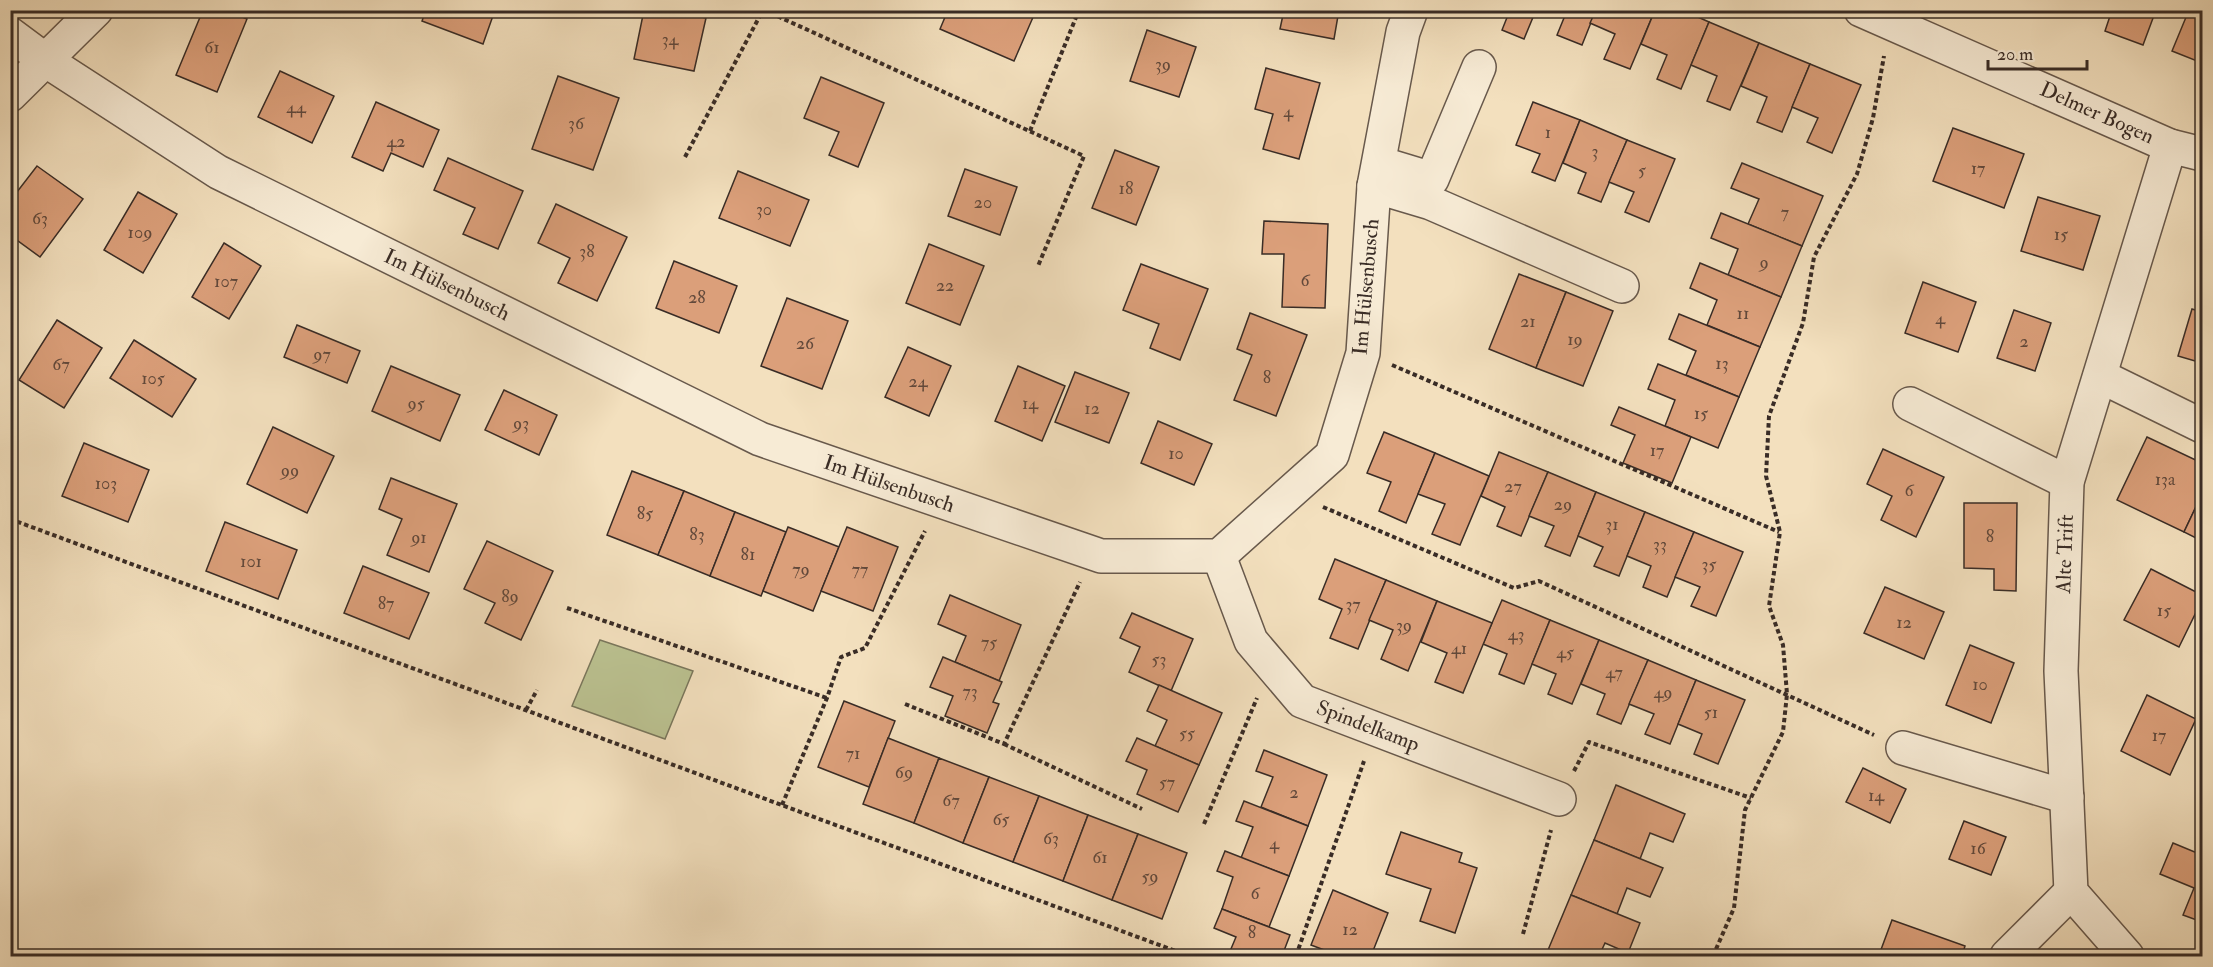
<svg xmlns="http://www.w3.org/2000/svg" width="2213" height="967" font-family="'IM FELL Double Pica',serif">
	<rect width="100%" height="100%" fill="#f3e0be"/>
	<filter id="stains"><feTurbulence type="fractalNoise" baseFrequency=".00333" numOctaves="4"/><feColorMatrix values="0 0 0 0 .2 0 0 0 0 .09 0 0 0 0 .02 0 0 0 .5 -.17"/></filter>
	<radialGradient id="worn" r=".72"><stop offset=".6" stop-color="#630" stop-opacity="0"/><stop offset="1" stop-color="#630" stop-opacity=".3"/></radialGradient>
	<path fill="#bbc291" stroke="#7a775c" stroke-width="1.5" d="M600 640 693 671 665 739 572 706Z"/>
	<g fill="#db9f7a" stroke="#392c26" stroke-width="1.5">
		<path d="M203 10H226L247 19 217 92 176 75Z"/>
		<path d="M426 10H495L483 44 422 21Z"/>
		<path d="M644 10H669L706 18 694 71 634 59Z"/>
		<path d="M948 10H1023L1034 15 1014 61 940 29Z"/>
		<path d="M1284 10H1339L1334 39 1280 29Z"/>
		<path d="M1510 10H1536L1524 39 1502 30Z"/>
		<path d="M1560 10H1596L1582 45 1557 35 1566 13Z"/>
		<path d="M1596 10H1655L1630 69 1604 59 1615 34 1590 23Z"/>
		<path d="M1655 10H1682L1709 22 1681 89 1657 79 1667 55 1641 44Z"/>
		<path d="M2112 10H2156L2143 45 2105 31Z"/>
		<path d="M2189 10H2202V63L2172 51Z"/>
		<path d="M1709 22 1759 43 1730 110 1707 101 1717 76 1691 65Z"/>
		<path d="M1147 30 1196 47 1179 97 1130 81Z"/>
		<path d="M1759 43 1810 64 1782 132 1757 122 1767 97 1741 86Z"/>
		<path d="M1810 64 1861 85 1832 153 1807 142 1818 118 1792 107Z"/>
		<path d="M1266 68 1320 83 1299 159 1263 149 1273 114 1255 109Z"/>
		<path d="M280 71 334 96 312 143 258 117Z"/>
		<path d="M558 76 619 98 593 170 532 149Z"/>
		<path d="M821 77 884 103 858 167 829 155 839 132 804 118Z"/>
		<path d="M376 102 439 130 423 167 391 153 383 171 352 157Z"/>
		<path d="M1533 102 1580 120 1555 181 1532 172 1540 154 1516 145Z"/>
		<path d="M1580 120 1627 140 1601 202 1578 193 1586 173 1563 163Z"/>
		<path d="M1953 128 2024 154 2004 208 1933 181Z"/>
		<path d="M1627 140 1675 159 1649 222 1625 212 1634 192 1609 182Z"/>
		<path d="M1115 150 1159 167 1136 225 1092 208Z"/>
		<path d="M448 158 523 191 498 249 463 234 475 208 434 190Z"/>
		<path d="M1742 163 1823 196 1802 246 1748 224 1759 199 1731 188Z"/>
		<path d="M37 166 83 199 40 257 10 235V201Z"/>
		<path d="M965 169 1017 187 1000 235 948 216Z"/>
		<path d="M738 171 809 200 790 246 719 218Z"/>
		<path d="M138 192 177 214 143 273 104 250Z"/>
		<path d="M2038 197 2100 216 2083 270 2021 251Z"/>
		<path d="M556 204 627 237 597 301 558 283 570 258 538 243Z"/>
		<path d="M1721 213 1802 246 1781 297 1728 275 1738 249 1711 238Z"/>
		<path d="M1264 221 1328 224 1325 308 1282 307 1284 254H1262Z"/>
		<path d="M224 243 261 266 229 319 192 297Z"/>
		<path d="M929 244 984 266 960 325 906 303Z"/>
		<path d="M674 261 737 286 719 333 656 308Z"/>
		<path d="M1700 263 1781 297 1760 347 1707 325 1717 300 1690 288Z"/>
		<path d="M1141 264 1208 289 1180 360 1150 348 1159 324 1123 310Z"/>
		<path d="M1519 274 1566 292 1536 368 1489 349Z"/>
		<path d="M1923 282 1976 302 1958 352 1905 333Z"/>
		<path d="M1566 292 1613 311 1583 386 1536 368Z"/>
		<path d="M787 298 848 321 822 389 761 366Z"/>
		<path d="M2192 309 2202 312V363L2178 356Z"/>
		<path d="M2014 310 2051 323 2035 371 1997 358Z"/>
		<path d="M1250 313 1307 335 1276 416 1234 400 1252 355 1237 349Z"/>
		<path d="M1679 314 1760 347 1739 397 1686 375 1696 351 1669 339Z"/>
		<path d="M57 320 102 348 64 408 19 380Z"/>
		<path d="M297 325 360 351 347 383 284 357Z"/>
		<path d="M134 340 196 379 172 417 110 378Z"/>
		<path d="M908 347 951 366 929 416 885 397Z"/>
		<path d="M1658 364 1739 397 1718 448 1665 426 1675 400 1648 389Z"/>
		<path d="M391 366 460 395 440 441 372 411Z"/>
		<path d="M1018 366 1065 386 1042 441 995 421Z"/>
		<path d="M1075 372 1129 393 1109 443 1055 422Z"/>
		<path d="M504 390 557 415 539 455 485 430Z"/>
		<path d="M1619 407 1691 437 1672 483 1623 463 1635 435 1611 425Z"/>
		<path d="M1158 421 1212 444 1194 485 1141 463Z"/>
		<path d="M273 427 334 456 307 513 247 484Z"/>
		<path d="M10 431 16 433 10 444Z"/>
		<path d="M1384 432 1435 453 1406 523 1379 511 1391 482 1367 473Z"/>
		<path d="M2147 437 2202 463V494L2184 532 2117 500Z"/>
		<path d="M84 443 149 470 128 522 62 496Z"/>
		<path d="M1883 449 1944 477 1916 537 1881 520 1892 496 1867 484Z"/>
		<path d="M1499 452 1548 472 1521 536 1497 526 1505 507 1481 496Z"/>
		<path d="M1435 453 1489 476 1460 545 1432 534 1445 504 1418 494Z"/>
		<path d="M632 471 684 491 658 555 607 535Z"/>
		<path d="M1548 472 1596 492 1570 556 1545 546 1554 526 1529 516Z"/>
		<path d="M391 478 457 504 429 572 387 555 402 519 379 509Z"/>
		<path d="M684 491 735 512 710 576 658 555Z"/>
		<path d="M1596 492 1645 512 1619 576 1594 566 1603 547 1578 536Z"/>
		<path d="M2202 494V541L2184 532Z"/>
		<path d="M1964 503H2017L2016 591 1994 590V569L1964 568Z"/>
		<path d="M735 512 786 532 761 596 710 576Z"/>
		<path d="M1645 512 1694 532 1667 597 1643 587 1651 566 1627 556Z"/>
		<path d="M225 522 297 550 278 599 206 571Z"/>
		<path d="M788 527 839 547 813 611 763 591Z"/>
		<path d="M847 527 898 547 873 611 821 591Z"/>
		<path d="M1694 532 1743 552 1716 616 1691 606 1700 587 1675 577Z"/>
		<path d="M487 541 553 571 521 640 485 623 495 603 464 589Z"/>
		<path d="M1335 559 1386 580 1358 649 1330 638 1342 609 1319 599Z"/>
		<path d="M363 566 429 593 409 639 344 613Z"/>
		<path d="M2151 569 2202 595V600L2179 647 2124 620Z"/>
		<path d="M1386 580 1437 601 1408 671 1381 659 1393 630 1369 620Z"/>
		<path d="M1885 587 1944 612 1924 659 1864 633Z"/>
		<path d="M950 595 1021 625 999 681 955 662 966 636 938 624Z"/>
		<path d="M1502 600 1550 620 1524 684 1499 674 1507 654 1483 644Z"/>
		<path d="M1437 601 1492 623 1463 693 1435 682 1447 653 1421 642Z"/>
		<path d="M1132 613 1193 639 1171 691 1129 672 1140 647 1120 638Z"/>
		<path d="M1550 620 1599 640 1572 704 1548 694 1556 674 1532 664Z"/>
		<path d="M1599 640 1648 660 1621 724 1597 714 1605 694 1581 684Z"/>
		<path d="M1970 645 2014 663 1991 723 1946 705Z"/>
		<path d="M943 657 1002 682 993 702 999 704 987 733 945 716 953 696 930 687Z"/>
		<path d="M1648 660 1696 680 1670 744 1645 734 1654 714 1629 704Z"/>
		<path d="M1696 680 1745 700 1718 764 1694 754 1702 734 1678 724Z"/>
		<path d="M1159 685 1222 713 1199 765 1155 746 1167 720 1147 711Z"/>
		<path d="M2147 695 2196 719 2170 775 2121 751Z"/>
		<path d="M844 701 895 721 869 787 818 767Z"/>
		<path d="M888 738 939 758 914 823 863 804Z"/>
		<path d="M1137 738 1199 765 1178 812 1137 794 1147 770 1126 761Z"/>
		<path d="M1264 750 1327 775 1308 826 1261 807 1273 777 1256 771Z"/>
		<path d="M939 758 989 777 963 843 914 823Z"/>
		<path d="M1863 768 1906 789 1890 823 1846 802Z"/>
		<path d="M989 777 1039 796 1013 862 963 843Z"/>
		<path d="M1616 785 1685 814 1673 842 1650 833 1640 859 1594 840Z"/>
		<path d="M1039 796 1088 815 1063 881 1013 862Z"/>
		<path d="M1244 801 1308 826 1289 876 1241 858 1253 827 1236 821Z"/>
		<path d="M1088 815 1138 834 1112 900 1063 881Z"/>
		<path d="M1964 821 2006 837 1991 875 1949 859Z"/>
		<path d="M1401 832 1462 853 1459 862 1477 868 1455 933 1420 921 1431 889 1386 874Z"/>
		<path d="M1138 834 1187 853 1162 919 1112 900Z"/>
		<path d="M1594 840 1663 868 1650 897 1627 888 1617 914 1571 895Z"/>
		<path d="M2173 843 2202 855V922L2183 915 2194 888 2160 874Z"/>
		<path d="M1225 851 1289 876 1269 927 1222 909 1233 877 1217 871Z"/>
		<path d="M1333 890 1388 913 1371 956H1340L1311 945Z"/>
		<path d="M1571 895 1640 923 1628 953 1605 943 1599 956H1563L1548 950Z"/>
		<path d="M1222 909 1290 935 1282 956H1228L1236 937 1214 928Z"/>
		<path d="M1892 920 1965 946 1962 956H1884L1879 955Z"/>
	</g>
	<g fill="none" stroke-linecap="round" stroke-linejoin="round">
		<g stroke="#68594c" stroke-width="36">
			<g id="minor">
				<path d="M1861 10 2170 146 2202 154"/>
				<path d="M10 34 45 60 218 172 760 439 1101 556H1219L1332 455 1363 353 1374 186 1403 32 1411 10"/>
				<path d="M10 95 96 10"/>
				<path d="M1389 166 1432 179 1479 67"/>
				<path d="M1374 186 1431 203 1622 286"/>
				<path d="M2100 376 2202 426"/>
				<path d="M1910 404 2067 482"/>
				<path d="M1219 556 1251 641 1302 701 1559 799"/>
				<path d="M1903 748 2067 797"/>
				<path d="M2007 956 2071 892"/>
				<path d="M2127 956 2071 892 2061 671 2067 482 2170 146"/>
			</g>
		</g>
		<g stroke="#392c26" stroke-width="4" stroke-dasharray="4.5 3" stroke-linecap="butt">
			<path d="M764 10 1084 156 1038 266"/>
			<path d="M1030 131 1079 10"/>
			<path d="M685 157 763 10"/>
			<path d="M1392 365 1779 532"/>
			<path d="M1323 507 1514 588 1539 581 1874 735"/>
			<path d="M10 519 1189 956"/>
			<path d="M567 608 827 698"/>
			<path d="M905 704 1004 744 1080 582"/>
			<path d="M526 710 537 690"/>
			<path d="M1004 744 1142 809"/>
			<path d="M1574 771 1589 742 1751 798"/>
			<path d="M782 805 827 698 841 657 865 648 925 531"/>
			<path d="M1204 824 1257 698"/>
			<path d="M1523 934 1551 830"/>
			<path d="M1296 956 1364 761"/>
			<path d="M1713 956 1734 908 1745 810 1783 732 1787 694 1783 645 1769 606 1780 532 1766 476 1769 416 1803 323 1814 257 1857 174 1873 118 1884 56"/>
		</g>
		<use href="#minor" stroke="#f7ebd5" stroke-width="33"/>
	</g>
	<g text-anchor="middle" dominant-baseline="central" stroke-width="6" stroke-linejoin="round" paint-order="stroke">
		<g font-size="18" fill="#62493b">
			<text x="670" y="39">34</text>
			<text x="212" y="47">61</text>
			<text x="1163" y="64">39</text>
			<text x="296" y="107">44</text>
			<text x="1288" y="111">4</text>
			<text x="576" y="123">36</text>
			<text x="1548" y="132">1</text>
			<text x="396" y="141">42</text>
			<text x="1595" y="151">3</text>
			<text x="1978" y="168">17</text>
			<text x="1642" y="170">5</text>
			<text x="1126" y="188">18</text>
			<text x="983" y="202">20</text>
			<text x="764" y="209">30</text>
			<text x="1785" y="212">7</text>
			<text x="40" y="218">63</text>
			<text x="140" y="232">109</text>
			<text x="2061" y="234">15</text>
			<text x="587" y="251">38</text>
			<text x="1764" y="262">9</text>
			<text x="1305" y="280">6</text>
			<text x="226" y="281">107</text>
			<text x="945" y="285">22</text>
			<text x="697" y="297">28</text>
			<text x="1743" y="313">11</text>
			<text x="1940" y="318">4</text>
			<text x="1528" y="321">21</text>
			<text x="1575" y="339">19</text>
			<text x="2024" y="341">2</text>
			<text x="805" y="343">26</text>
			<text x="322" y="354">97</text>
			<text x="1722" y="363">13</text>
			<text x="61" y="364">67</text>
			<text x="1267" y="377">8</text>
			<text x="153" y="378">105</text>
			<text x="918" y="381">24</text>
			<text x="416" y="403">95</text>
			<text x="1030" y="403">14</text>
			<text x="1092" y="408">12</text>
			<text x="1701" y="413">15</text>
			<text x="521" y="423">93</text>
			<text x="1657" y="450">17</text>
			<text x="1176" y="453">10</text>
			<text x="290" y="470">99</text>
			<text x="2165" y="479">13a</text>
			<text x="106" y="483">103</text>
			<text x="1513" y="486">27</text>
			<text x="1909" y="490">6</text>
			<text x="1563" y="504">29</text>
			<text x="645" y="513">85</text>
			<text x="1612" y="524">31</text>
			<text x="697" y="534">83</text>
			<text x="1990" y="536">8</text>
			<text x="419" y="537">91</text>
			<text x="1660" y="544">33</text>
			<text x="748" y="554">81</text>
			<text x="251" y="561">101</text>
			<text x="1709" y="564">35</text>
			<text x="801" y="569">79</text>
			<text x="860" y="569">77</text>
			<text x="510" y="596">89</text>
			<text x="386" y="603">87</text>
			<text x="1353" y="604">37</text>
			<text x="2164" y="610">15</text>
			<text x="1904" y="622">12</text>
			<text x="1404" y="625">39</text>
			<text x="1516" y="634">43</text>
			<text x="989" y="642">75</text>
			<text x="1459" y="648">41</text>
			<text x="1565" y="652">45</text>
			<text x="1159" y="659">53</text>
			<text x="1614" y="672">47</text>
			<text x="1980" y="684">10</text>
			<text x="970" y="691">73</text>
			<text x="1663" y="692">49</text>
			<text x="1711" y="712">51</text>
			<text x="1187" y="733">55</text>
			<text x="2159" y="735">17</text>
			<text x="853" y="753">71</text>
			<text x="904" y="772">69</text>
			<text x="1167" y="782">57</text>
			<text x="1294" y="792">2</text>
			<text x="1876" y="795">14</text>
			<text x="951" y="800">67</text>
			<text x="1001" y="819">65</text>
			<text x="1051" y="838">63</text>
			<text x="1274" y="843">4</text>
			<text x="1978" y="848">16</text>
			<text x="1100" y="857">61</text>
			<text x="1150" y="876">59</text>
			<text x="1255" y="893">6</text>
			<text x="1350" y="929">12</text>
			<text x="1252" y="932">8</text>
		</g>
		<g font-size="21" fill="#392c26" stroke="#f7ebd5">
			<text transform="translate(2097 113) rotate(24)">Delmer Bogen</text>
			<text transform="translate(447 285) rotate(26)">Im Hülsenbusch</text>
			<text transform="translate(1366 287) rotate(-85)">Im Hülsenbusch</text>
			<text transform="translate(889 484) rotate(19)">Im Hülsenbusch</text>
			<text transform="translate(2065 554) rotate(-88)">Alte Trift</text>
			<text transform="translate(1368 726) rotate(21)">Spindelkamp</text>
		</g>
	</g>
	<rect width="2213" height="967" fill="none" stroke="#f3e0be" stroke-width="36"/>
	<rect x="12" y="12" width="2189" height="943" fill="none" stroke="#392c26" stroke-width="3"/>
	<rect x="18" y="18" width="2177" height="931" fill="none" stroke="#392c26" stroke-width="1.5"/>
	<path d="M1988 60v9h99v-9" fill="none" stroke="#392c26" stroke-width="3"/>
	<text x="1997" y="60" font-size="18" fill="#392c26" stroke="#f7ebd5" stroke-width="4.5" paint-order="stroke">20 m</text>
	<rect width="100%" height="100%" filter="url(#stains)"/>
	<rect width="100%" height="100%" fill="url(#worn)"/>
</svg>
